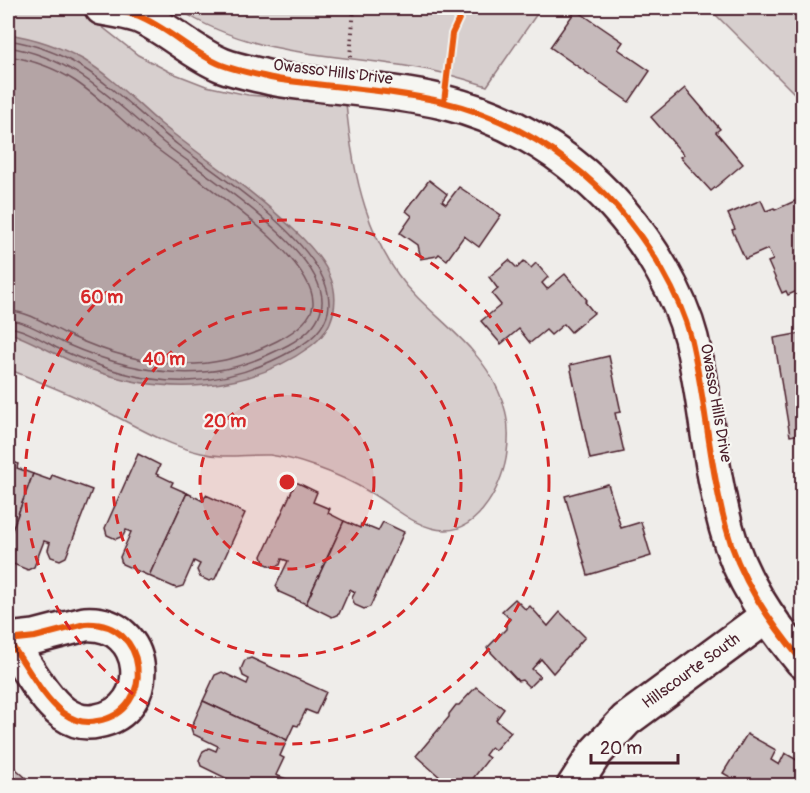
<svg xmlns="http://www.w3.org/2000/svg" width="810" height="793" font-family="Pangolin,sans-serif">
	<rect width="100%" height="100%" fill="#efedea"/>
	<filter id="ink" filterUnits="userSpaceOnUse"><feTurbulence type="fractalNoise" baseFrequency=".0167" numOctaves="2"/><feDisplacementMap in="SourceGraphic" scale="12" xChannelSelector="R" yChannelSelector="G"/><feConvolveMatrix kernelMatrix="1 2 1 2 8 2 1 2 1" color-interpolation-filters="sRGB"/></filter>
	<g filter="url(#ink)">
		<g fill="#d7cfce" stroke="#90777c" stroke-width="1.5">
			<path d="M8 8H78L138 55 170 72 206 86 248 95 346 103C352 171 367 248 418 298 447 327 481 351 498 390 507 409 510 431 507 452 504 482 480 531 445 530 418 530 393 506 371 493 353 482 333 473 313 466 299 461 285 457 270 455 247 454 224 459 201 453 165 445 132 424 98 407 68 393 38 381 8 369Z"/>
			<path d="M177 8H541L487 86C471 81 455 76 438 72 348 52 258 62 177 8Z"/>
			<path d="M708 8H802V101L711 10Z"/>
		</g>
		<path fill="#b4a4a5" stroke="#8a6f74" stroke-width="1.5" d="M8 34C35 38 59 46 84 60 112 77 136 103 161 124 204 159 252 189 292 228 306 241 321 256 329 274 341 300 334 329 311 346 247 393 163 396 90 369 62 359 36 342 8 332Z"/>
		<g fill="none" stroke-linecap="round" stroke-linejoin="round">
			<g stroke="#74545c" stroke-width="1.5">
				<path d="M8 40C86 52 119 99 178 145 223 180 403 290 295 349 262 368 226 380 188 381 144 383 101 368 61 350 45 342 26 329 8 327"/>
				<path d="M8 47C82 59 118 108 174 151 210 178 340 261 320 313 315 328 301 338 288 345 269 355 247 365 225 369 170 380 116 366 66 344 48 336 28 321 8 320"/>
				<path d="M8 56C32 60 55 68 75 81 102 99 124 123 148 142 187 174 315 253 313 304 311 333 248 355 225 360 170 372 115 357 66 334 48 325 28 311 8 311"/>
			</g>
		</g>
		<g fill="#c6babb" stroke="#4a1f2b" stroke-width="1.5">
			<path d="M576 10 623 42 618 49 650 71 629 102 550 47Z"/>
			<path d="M685 88 720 129 716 132 743 164 711 191 680 157 684 155 651 117Z"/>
			<path d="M429 180 447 194 442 201 446 204 459 187 501 215 479 247 464 236 447 260 439 254 437 256 420 259 417 245 400 233 412 216 406 211Z"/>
			<path d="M761 200 766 211 774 208 775 210 797 200 802 213V289L788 295 786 291 782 293 768 262 773 260 768 249 745 259 732 230 735 229 728 214Z"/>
			<path d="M509 260 517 268 524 261 531 268 536 263 548 277 542 283 547 289 565 274 587 300 585 302 594 313 571 332 564 324 551 335 546 330 530 343 519 329 501 344 481 321 501 305 492 294 498 289 489 277Z"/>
			<path d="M802 333V434L790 436 774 338Z"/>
			<path d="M609 356 621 412 615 413 624 452 590 459 570 365Z"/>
			<path d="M138 454 160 465 156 474 173 482 171 486 187 493 149 576 122 564 120 557 131 532 126 530 123 536 116 539 107 535 105 528Z"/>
			<path d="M8 459 18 464 17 468 33 474 8 541Z"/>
			<path d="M33 474 50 480 52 475 92 490 66 557 60 560 51 557 48 550 50 543 44 541 34 567 28 570 8 562V541Z"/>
			<path d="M296 482 317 492 313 502 330 509 328 513 344 521 306 604 279 592 276 586 288 561 282 559 280 565 273 567 264 563 262 556Z"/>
			<path d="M608 484 621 528 641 522 651 556 588 575 565 496Z"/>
			<path d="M187 493 203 501 206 495 245 513 215 579 209 581 200 577 197 570 200 564 194 561 183 586 176 588 149 576Z"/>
			<path d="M344 521 360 528 361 524 378 531 383 522 404 532 370 607 364 609 355 605 352 598 355 592 350 589 339 614 332 617 306 604Z"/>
			<path d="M515 599 526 610 530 606 548 626 560 612 585 637 553 673 541 659 532 669 540 676 529 687 522 680 518 681 487 648 506 629V623L510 619 502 611Z"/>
			<path d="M251 658 326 692 316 714 306 710 298 726 294 725 287 740 203 701 215 675 222 672 247 684 249 679 243 676 241 669 245 660Z"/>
			<path d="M476 687 504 709 496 720 511 732 495 750 491 747 485 755 489 758 471 781 468 779 462 786H450L416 756 449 717V714L456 705H459Z"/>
			<path d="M203 701 287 740 280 756 284 758 276 775 286 779 283 786H242L201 766 199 760 203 751 209 748 216 751 218 746 193 734 191 728Z"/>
			<path d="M747 734 776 750 771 760 779 765 785 753 802 763V786H745L723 773Z"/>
			<path d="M8 762 25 777 18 786H8Z"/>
		</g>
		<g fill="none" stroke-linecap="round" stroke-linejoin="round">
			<g stroke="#4a1f2b" stroke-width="38">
				<g id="minor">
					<path d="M102 8C114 10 128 12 139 16 168 28 192 53 222 65 235 70 250 73 263 76 280 81 299 82 316 84 358 89 401 92 443 102 536 124 615 187 662 270 674 291 685 315 691 338 706 401 709 465 726 527 739 578 769 621 802 661"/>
					<path d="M85 624C149 620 157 711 97 721 85 724 73 720 63 713 41 696 25 662 8 640L35 637Z"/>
					<path d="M574 786 596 752 626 720 767 616"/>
				</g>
			</g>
			<path stroke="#4a1f2b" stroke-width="4" stroke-dasharray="1.5 4.5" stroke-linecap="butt" d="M350 57 354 8"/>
			<use href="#minor" stroke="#f6f6f2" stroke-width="33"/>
			<g stroke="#f6f6f2" stroke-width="10">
				<g id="cycleway">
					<path d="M102 8C114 10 128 12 139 16 168 28 192 53 222 65 235 70 250 73 263 76 280 81 299 82 316 84 358 89 401 92 443 102 536 124 615 187 662 270 674 291 685 315 691 338 706 401 709 465 726 527 739 578 769 621 802 661"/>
					<path d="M444 102 452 34 464 8"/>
					<path d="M85 624C149 620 157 711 97 721 85 724 73 720 63 713 41 696 25 662 8 640L35 637Z"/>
				</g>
			</g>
			<use href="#cycleway" stroke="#e8590c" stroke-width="6"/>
		</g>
	</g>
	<circle cx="287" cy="482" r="87" fill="#d62828" fill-opacity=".12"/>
	<g fill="none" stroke="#d62828" stroke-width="3" stroke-dasharray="10 8">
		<circle cx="287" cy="482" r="87"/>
		<circle cx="287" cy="482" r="174"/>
		<circle cx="287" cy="482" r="262"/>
	</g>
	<g text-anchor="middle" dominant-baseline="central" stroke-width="4.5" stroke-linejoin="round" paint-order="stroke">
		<g font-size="16" fill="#4a1f2b" stroke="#f6f6f2">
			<text transform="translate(333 72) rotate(7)">Owasso Hills Drive</text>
			<text transform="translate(716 403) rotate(80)">Owasso Hills Drive</text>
			<text transform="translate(691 671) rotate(-36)">Hillscourte South</text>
		</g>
	</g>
	<circle cx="287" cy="482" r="9" fill="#d62828" stroke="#f6f6f2" stroke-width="3"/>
	<g font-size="18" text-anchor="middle" font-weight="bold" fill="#d62828" stroke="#f6f6f2" stroke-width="4.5" stroke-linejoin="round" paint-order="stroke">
		<text x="102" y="303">60 m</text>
		<text x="164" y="365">40 m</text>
		<text x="225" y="427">20 m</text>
	</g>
	<rect width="810" height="793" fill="none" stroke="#f6f6f2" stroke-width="30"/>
	<rect x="15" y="15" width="780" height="763" fill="none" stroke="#4a1f2b" stroke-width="2" filter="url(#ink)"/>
	<path d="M591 754v9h87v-9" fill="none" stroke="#4a1f2b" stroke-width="3"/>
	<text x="600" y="754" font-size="18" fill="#4a1f2b" stroke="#f6f6f2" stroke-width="4.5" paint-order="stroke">20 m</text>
</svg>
